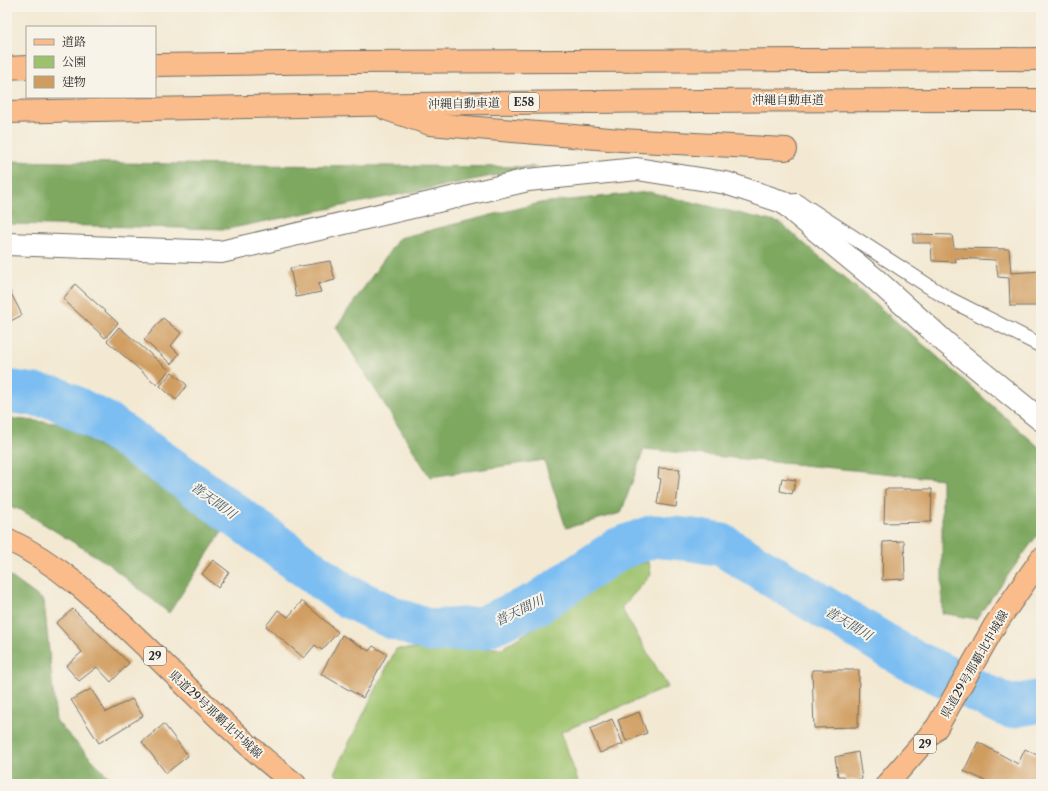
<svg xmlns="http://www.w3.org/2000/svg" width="1048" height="791" font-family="'Libre Caslon Text','Noto Serif JP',serif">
	<rect width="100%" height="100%" fill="#f7f3e8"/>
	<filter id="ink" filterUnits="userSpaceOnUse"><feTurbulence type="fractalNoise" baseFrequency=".025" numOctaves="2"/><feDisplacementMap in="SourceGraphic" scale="8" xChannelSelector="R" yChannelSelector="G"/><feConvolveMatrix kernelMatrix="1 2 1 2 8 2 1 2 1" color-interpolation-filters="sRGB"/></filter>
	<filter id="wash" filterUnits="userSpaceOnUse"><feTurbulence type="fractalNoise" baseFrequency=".012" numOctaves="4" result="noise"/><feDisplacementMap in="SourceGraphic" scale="16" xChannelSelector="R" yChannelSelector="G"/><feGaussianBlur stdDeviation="0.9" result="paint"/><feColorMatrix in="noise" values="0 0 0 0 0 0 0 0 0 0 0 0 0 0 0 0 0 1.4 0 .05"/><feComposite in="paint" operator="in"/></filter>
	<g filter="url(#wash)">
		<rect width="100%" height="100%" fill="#f3e9d3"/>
		<path fill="#9dc26c" stroke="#64764c" d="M649 562 651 575 621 608 668 687 561 732 579 784H351L334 773 396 649 502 648 568 607 626 566Z"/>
		<g fill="#7ea860" stroke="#546a46">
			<path d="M7 161 233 165 537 167 227 229 7 224Z"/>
			<path d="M649 192 780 223 932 352 1041 449V530L976 619 942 613V479L644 449 621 513 566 528 544 460 430 477 336 327 399 238 540 203Z"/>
			<path d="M7 418 63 424 146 474 222 532 169 613 107 563 21 510 7 506Z"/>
			<path d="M7 574 44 601 56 721 115 784H7Z"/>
		</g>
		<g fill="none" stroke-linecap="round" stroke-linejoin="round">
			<path stroke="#7cbef2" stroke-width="43" d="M7 391 56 398 105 423 183 477 343 594 393 618 430 631 481 628 538 603 618 549 654 536 693 540 722 545 907 658 1010 707 1041 701"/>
		</g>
		<g id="blocks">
			<g fill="#d09d60">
				<path d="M913 234 952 235 954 248 1009 249 1011 273 1041 271V306H1010L1009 278 998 277 996 260 955 258 956 262 932 261 931 243H913Z"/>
				<path d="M330 261 335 280 318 284 321 292 296 297 290 268Z"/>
				<path d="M75 284 118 323 105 338 63 299Z"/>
				<path d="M7 285 22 315 7 323Z"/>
				<path d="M163 318 181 333 171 346 179 354 171 364 144 340Z"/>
				<path d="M119 327 169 370 157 385 107 341Z"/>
				<path d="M172 372 187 385 176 400 160 386Z"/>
				<path d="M659 468 680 469 676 507 657 504 661 479 658 478Z"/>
				<path d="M782 478 796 480 792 494 780 491Z"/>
				<path d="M885 489H932L931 522 884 523Z"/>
				<path d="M904 541 905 579 882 580 883 542Z"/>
				<path d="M213 560 229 572 218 588 202 574Z"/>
				<path d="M302 601 338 632 322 650 315 645 304 658 266 626 278 610 288 617Z"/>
				<path d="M73 609 129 663 111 682 97 667 79 681 66 666 82 652 56 623Z"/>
				<path d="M342 635 369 651 373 646 387 654 363 698 321 674Z"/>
				<path d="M812 670H859L858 727 814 728Z"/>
				<path d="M91 689 106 712 132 699 143 716 99 743 71 700Z"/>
				<path d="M639 712 647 733 626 741 618 720Z"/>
				<path d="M612 719 623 744 600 753 590 729Z"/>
				<path d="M164 724 188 756 166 773 142 742Z"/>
				<path d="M978 742 1018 764 1025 749 1041 757V784H992L964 771Z"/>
				<path d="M858 752 862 779 846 781 844 776H838L835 757Z"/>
			</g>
		</g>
	</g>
	<g filter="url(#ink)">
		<use href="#blocks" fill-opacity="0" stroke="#716e66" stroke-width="1"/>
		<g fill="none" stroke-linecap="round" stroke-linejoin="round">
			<g stroke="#716e66" stroke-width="16">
				<path id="service" d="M783 202 797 201 947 298 1040 345"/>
			</g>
			<g stroke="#716e66" stroke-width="24">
				<path id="minor" d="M7 244 221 252 528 180 637 169 726 183 783 202 796 214 874 278 946 343 1041 420"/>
			</g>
			<g stroke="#716e66" stroke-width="24">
				<g id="primary">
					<path d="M7 539C58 563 99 602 139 640 190 689 239 741 295 784"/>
					<path d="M887 784 937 727 995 625 1041 559"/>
				</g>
			</g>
			<g stroke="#716e66" stroke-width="24">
				<g id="motorway">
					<path d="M155 65 352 62 1041 59"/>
					<path d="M7 68 27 67"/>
					<path d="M386 109 430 124 621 140 786 149"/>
					<path d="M7 112C352 104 696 99 1041 100"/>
				</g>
			</g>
			<use href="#service" stroke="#fff" stroke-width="14"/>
			<use href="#minor" stroke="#fff" stroke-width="22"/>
			<use href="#primary" stroke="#f9bc8a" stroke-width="22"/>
			<use href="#motorway" stroke="#f9bc8a" stroke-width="22"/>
		</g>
	</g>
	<g text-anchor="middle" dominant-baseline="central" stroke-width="4" stroke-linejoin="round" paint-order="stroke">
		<g fill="#f7f3e8" stroke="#686764" stroke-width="1">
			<rect x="509" y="93" width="30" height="18" rx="3"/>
			<rect x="144" y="647" width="22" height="18" rx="3"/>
			<rect x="914" y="735" width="22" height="18" rx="3"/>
		</g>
		<g font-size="11" font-weight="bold" fill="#2b2b2b">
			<text x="524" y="102">E58</text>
			<text x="155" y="656">29</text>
			<text x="925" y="744">29</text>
		</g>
		<g font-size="12" fill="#2b2b2b" stroke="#f7f3e8">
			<text x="788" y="99">沖縄自動車道</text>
			<text transform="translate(464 103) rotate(-1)">沖縄自動車道</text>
			<text transform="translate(974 664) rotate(-60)">県道29号那覇北中城線</text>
			<text transform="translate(216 714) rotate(43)">県道29号那覇北中城線</text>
		</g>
		<g font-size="13" font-style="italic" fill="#435767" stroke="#f7f3e8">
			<text transform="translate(214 500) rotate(36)">普天間川</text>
			<text transform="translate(519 610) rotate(-26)">普天間川</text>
			<text transform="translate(849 623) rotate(31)">普天間川</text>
		</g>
	</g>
	<rect width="1048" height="791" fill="none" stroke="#f7f3e8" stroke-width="24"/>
	<rect x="26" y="26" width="130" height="72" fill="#f7f3e8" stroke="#a5a39c"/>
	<rect x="34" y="39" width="20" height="6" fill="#f9bc8a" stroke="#a5a39c"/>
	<text x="62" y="46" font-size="12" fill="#2b2b2b">道路</text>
	<rect x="34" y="56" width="20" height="12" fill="#9dc26c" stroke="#a5a39c"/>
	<text x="62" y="66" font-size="12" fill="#2b2b2b">公園</text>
	<rect x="34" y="76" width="20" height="12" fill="#d09d60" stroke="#a5a39c"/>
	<text x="62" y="86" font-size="12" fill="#2b2b2b">建物</text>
</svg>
